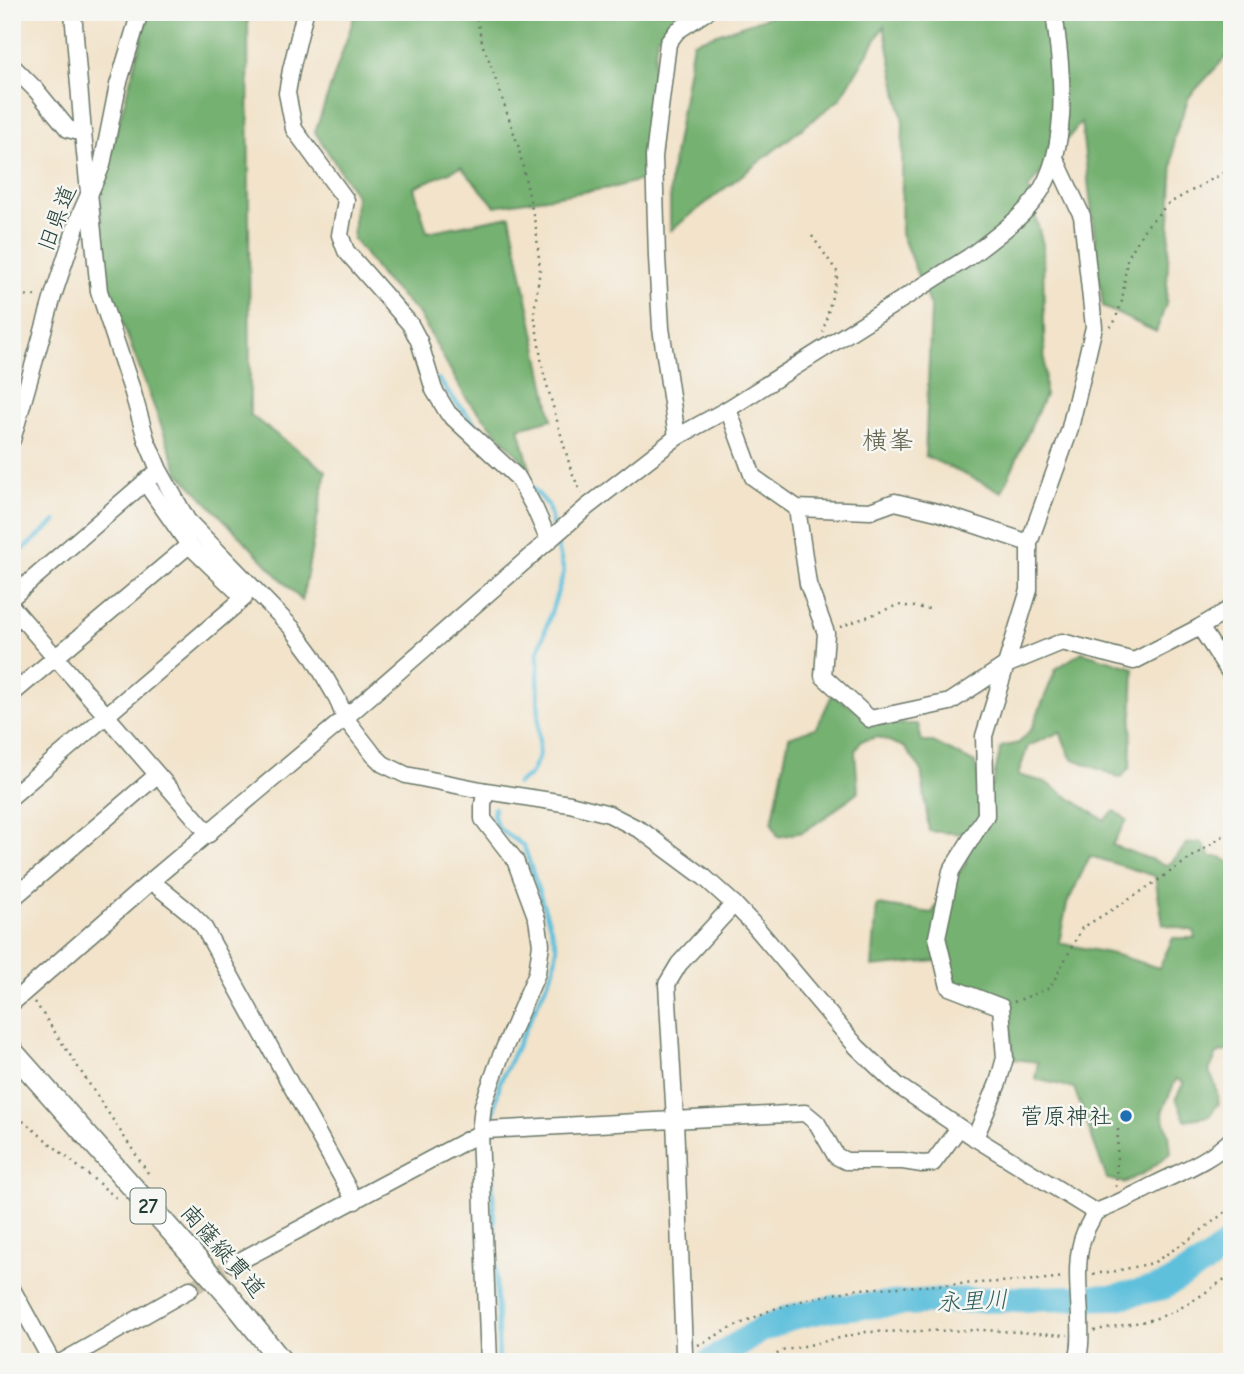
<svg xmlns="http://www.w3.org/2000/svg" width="1244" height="1374" font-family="'Comic Neue','Klee One',sans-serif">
	<rect width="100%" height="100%" fill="#f6f6f2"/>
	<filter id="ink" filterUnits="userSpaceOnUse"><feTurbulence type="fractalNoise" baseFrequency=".0143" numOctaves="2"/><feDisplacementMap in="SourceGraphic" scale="14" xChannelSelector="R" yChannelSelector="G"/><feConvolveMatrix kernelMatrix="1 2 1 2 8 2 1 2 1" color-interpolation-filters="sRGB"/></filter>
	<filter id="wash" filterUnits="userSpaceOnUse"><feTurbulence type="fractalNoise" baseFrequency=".00686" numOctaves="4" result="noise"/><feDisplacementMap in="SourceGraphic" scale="28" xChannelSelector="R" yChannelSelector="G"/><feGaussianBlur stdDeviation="1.57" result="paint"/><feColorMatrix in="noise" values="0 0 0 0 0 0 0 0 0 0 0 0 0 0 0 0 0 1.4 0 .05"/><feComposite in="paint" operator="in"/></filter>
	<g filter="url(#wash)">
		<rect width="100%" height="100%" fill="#f2e3ca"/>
		<g fill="#75b171" stroke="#4a7752" stroke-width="2" fill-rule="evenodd">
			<path d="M149 12H248L250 415 326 471 302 601 179 473 101 266 100 192Z"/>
			<path d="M356 12H689L657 37 641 180 615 187 495 206 461 167 414 187 427 232 510 216 552 419 519 428 530 469 466 398 419 314 381 276 353 238 356 195 315 132Z"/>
			<path d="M778 12H1232V50L1189 97 1174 138 1166 304 1156 332 1103 307 1081 122 1028 189 1043 245 1045 395 1002 492 925 456 931 309 901 233 903 121 884 26 840 99 670 231V180L693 42 777 14Z"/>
			<path d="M1082 652 1134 668 1130 767 1121 778 1071 758 1060 732 1028 746 1018 775 1045 782 1104 820 1115 811 1127 820 1112 845 1166 865 1172 862 1187 844 1201 842 1211 857H1221L1232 864V1049L1217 1054 1209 1071 1215 1084 1219 1103 1209 1116 1185 1120 1176 1098 1184 1082 1176 1079 1162 1112 1169 1135 1171 1153 1146 1172 1124 1183 1107 1179 1074 1088 1035 1079 1038 1062 1013 1059 1009 1023 1001 997 954 984 948 960 872 967 877 905 932 913 956 875 966 864 965 834 929 831 921 769 904 747 878 737 861 741 855 751 858 791 830 814 803 832 778 837 772 823 789 737 817 727 832 695 882 724H918L922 742H933L975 763 980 785 992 786 1001 747 1019 743 1032 728 1056 669ZM1090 856 1155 876 1163 924 1194 931 1195 938H1173L1159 968 1113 954 1059 943 1067 904Z"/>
		</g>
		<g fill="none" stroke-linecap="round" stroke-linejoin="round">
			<g stroke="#5ec0dc" stroke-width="4.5">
				<path d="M438 379 456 402 499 450"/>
				<path d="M530 485 548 505 554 532"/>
				<path d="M12 559 56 521"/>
				<path d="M517 784 530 775 539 756 538 653 564 572 556 540"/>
				<path d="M494 808 493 815 498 828 524 846 557 947 554 969 500 1082 494 1111 491 1138 499 1362"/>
			</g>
			<path stroke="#5ec0dc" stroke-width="26" d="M710 1362 759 1331 791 1317 834 1308 936 1301 1115 1297 1163 1287 1207 1261 1232 1241"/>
		</g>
	</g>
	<g filter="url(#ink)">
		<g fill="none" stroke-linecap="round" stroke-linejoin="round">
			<path stroke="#c8c2ac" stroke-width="16" stroke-dasharray="16 8" stroke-linecap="butt" d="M190 1289 234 1264"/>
			<g stroke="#697768" stroke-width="19">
				<g id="minor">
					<path d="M73 12 83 133 99 291 133 393 146 439 159 470 187 520 292 628 312 655 337 698 345 718 373 754 383 764 406 775 486 791 570 804 609 814 642 831 704 877 734 904 754 925 857 1047 897 1085 975 1138 1095 1212"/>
					<path d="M305 12 291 70 287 93 294 129 346 200 340 235 346 251 410 324 419 341 434 390 448 413 518 478 535 509 549 541"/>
					<path d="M12 66 36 90 68 129 83 133"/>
					<path d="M728 409 753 477 797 508 870 511 895 502 937 512 1029 543"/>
					<path d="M677 437 661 328 657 257 654 157 668 43 677 31 706 12"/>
					<path d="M12 440 53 296 80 215 102 165 118 85 140 12"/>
					<path d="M797 508 808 584 826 633 823 676 870 719 950 702 1006 665 1062 642 1134 661 1200 627 1232 608"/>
					<path d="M12 597 152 476"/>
					<path d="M12 607 209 834"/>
					<path d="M1200 627 1232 676"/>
					<path d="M12 694 189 545"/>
					<path d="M486 791 483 804V819L515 860 537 919 541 944 537 973 500 1058 483 1105 480 1133 489 1362"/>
					<path d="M12 796 244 598 189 545 145 482"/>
					<path d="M151 881 188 911 203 926 355 1201"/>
					<path d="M12 899 157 775"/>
					<path d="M12 1003 151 881 345 718 587 507 677 437 728 409 969 257C989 242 1010 227 1027 209 1074 159 1062 73 1054 12"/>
					<path d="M975 1138 998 1083 1005 1058 1001 1007 949 987 937 937 951 871 986 815 984 736 1029 590V543L1069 432 1094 327 1082 216 1055 158"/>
					<path d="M234 1264 486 1130 805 1113 817 1123 836 1156 846 1161H903L922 1164 933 1163 959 1128"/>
					<path d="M12 1289 52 1362"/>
					<path d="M684 1352 675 1120 667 984 679 964 734 904"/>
					<path d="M62 1362 190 1289"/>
					<path d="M1076 1362C1082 1349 1080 1332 1080 1318 1079 1291 1074 1257 1085 1232 1088 1225 1092 1219 1095 1212 1116 1205 1136 1194 1156 1184 1182 1171 1211 1160 1232 1139"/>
				</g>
			</g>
			<g stroke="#697768" stroke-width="24">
				<path id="major" d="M12 1051 229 1296 282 1362"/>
			</g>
			<g stroke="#697768" stroke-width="2.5" stroke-dasharray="2 5" stroke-linecap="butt">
				<path d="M475 12 484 50 488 57 518 145 536 228 540 269 534 313 543 371 571 470 581 493"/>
				<path d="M812 236 838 273 823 332"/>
				<path d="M12 295 37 296"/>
				<path d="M1110 327 1113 326 1122 301 1127 259 1145 228 1168 204 1232 168"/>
				<path d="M840 627 898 605 930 609"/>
				<path d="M35 1002 150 1176 149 1177"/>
				<path d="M1014 1002 1050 988 1082 928 1133 897 1232 830"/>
				<path d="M12 1112 120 1201"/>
				<path d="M1116 1187 1118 1128"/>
				<path d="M1093 1274 1116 1271 1153 1263 1190 1239 1232 1207"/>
				<path d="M1094 1331C1116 1325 1139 1324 1160 1317 1186 1308 1210 1289 1232 1274"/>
				<path d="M698 1345 731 1328 771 1310 808 1299 858 1289 1038 1280 1065 1277"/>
				<path d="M765 1362 782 1351 866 1332 983 1330 1068 1335"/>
			</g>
			<use href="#minor" stroke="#fff" stroke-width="16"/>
			<use href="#major" stroke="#fff" stroke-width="21"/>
		</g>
	</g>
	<circle fill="#1f6fb2" stroke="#f6f6f2" stroke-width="2.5" cx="1126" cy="1116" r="7"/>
	<g text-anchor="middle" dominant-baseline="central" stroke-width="5" stroke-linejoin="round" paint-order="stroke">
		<rect fill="#f6f6f2" stroke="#60746d" stroke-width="2" x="130.5" y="1188.5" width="35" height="35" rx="5"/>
		<g font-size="21" font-weight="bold" fill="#1f3d34">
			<text x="148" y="1206">27</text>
		</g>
		<g font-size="23" fill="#1f3d34" stroke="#f6f6f2">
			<text transform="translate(57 218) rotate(-69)">旧県道</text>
			<text transform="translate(223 1251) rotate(49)">南薩縦貫道</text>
		</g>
		<g font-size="23" fill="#1f3d34" stroke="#f6f6f2" text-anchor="end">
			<text x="1112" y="1116">菅原神社</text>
		</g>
		<g font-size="24" font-style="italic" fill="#2f5e5e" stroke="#f6f6f2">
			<text transform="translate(972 1301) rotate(-3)">永里川</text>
		</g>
		<g font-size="26" fill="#61624c" stroke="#f6f6f2">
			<text x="888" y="441">横峯</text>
		</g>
	</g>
	<rect width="1244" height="1374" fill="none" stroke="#f6f6f2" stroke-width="42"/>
</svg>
